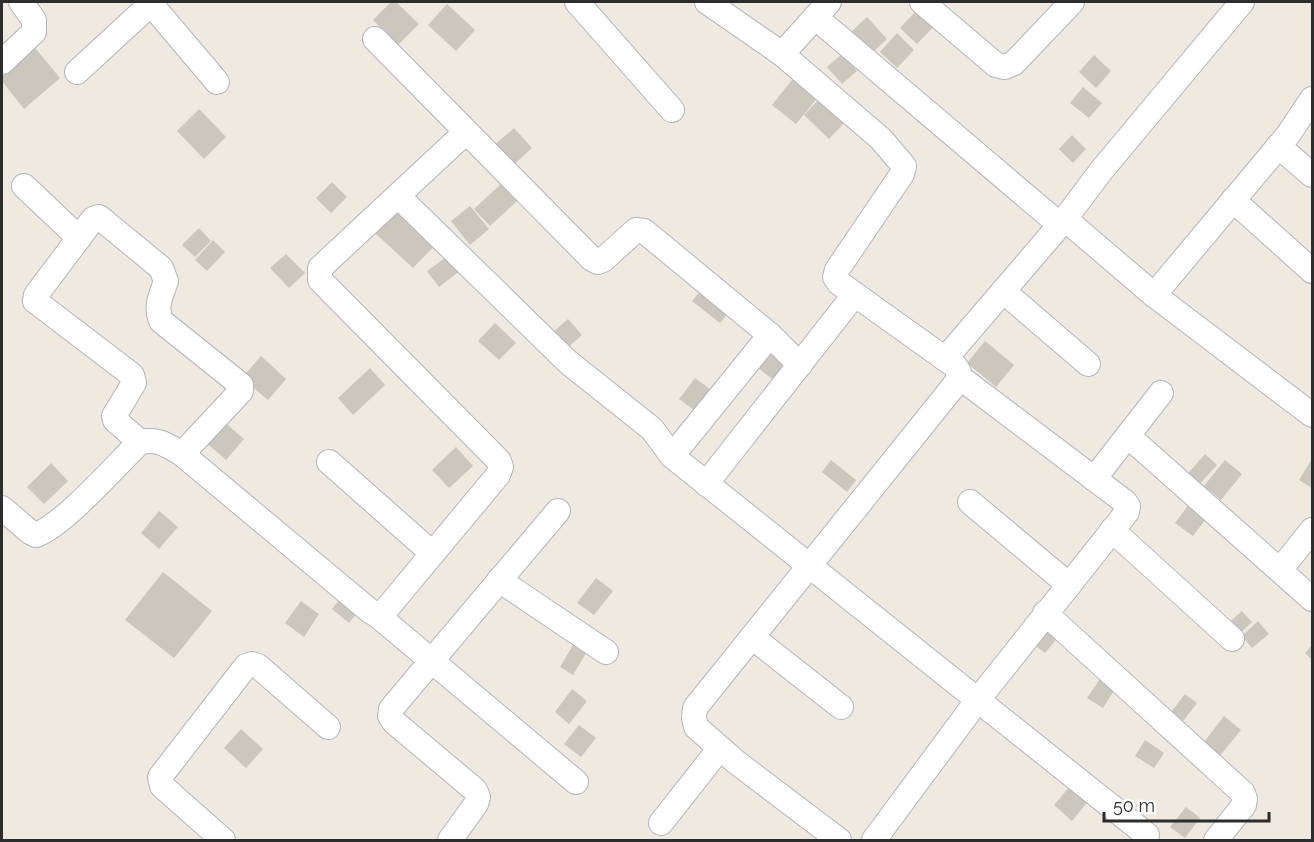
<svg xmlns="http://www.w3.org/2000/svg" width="1314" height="842" font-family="Raleway,sans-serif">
	<rect width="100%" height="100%" fill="#efe9df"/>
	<g fill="#cbc7bd">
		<path d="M391 2H396L419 24 398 45 373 20Z"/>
		<path d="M447 4 475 30 456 51 428 25Z"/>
		<path d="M919 8 936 24 917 44 900 28Z"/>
		<path d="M867 17 887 39 870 55 850 33Z"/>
		<path d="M897 33 914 50 897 68 880 52Z"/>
		<path d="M31 43 60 78 24 109 2 81V68Z"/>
		<path d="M842 54 857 71 842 84 827 67Z"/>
		<path d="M1094 55 1111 71 1096 88 1079 72Z"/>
		<path d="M799 71 823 91 796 124 772 105Z"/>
		<path d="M1083 87 1102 103 1089 118 1070 103Z"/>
		<path d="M821 97 846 121 829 139 804 115Z"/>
		<path d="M199 109 226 137 204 159 177 131Z"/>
		<path d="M514 128 532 148 510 168 492 147Z"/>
		<path d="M1072 135 1086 149 1073 163 1059 149Z"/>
		<path d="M332 182 347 197 331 213 316 198Z"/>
		<path d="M503 182 519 199 490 226 474 209Z"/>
		<path d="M470 206 489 229 470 245 451 221Z"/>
		<path d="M396 210 434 246 413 268 375 233Z"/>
		<path d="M199 228 211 241 195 257 182 245Z"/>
		<path d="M213 240 225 252 207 271 195 260Z"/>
		<path d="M286 254 305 273 289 288 270 268Z"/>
		<path d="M449 255 461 270 439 287 427 271Z"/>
		<path d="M706 284 734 306 720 323 692 301Z"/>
		<path d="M568 319 582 335 563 352 549 336Z"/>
		<path d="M495 323 516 343 499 360 478 341Z"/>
		<path d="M985 341 1014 365 996 387 967 363Z"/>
		<path d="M768 343 793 363 777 383 752 363Z"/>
		<path d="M261 356 286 379 268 400 242 378Z"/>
		<path d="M370 368 385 385 353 415 338 398Z"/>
		<path d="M695 378 710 389 694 410 679 399Z"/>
		<path d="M221 419 244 439 226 460 203 440Z"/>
		<path d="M456 447 473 466 449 488 432 470Z"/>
		<path d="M1205 454 1217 465 1196 488 1184 478Z"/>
		<path d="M1312 459V488L1299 480Z"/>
		<path d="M831 460 856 480 847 492 822 472Z"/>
		<path d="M1225 460 1242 474 1221 500 1204 486Z"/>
		<path d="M51 463 68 481 44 504 27 487Z"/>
		<path d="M1190 503 1208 516 1193 536 1175 523Z"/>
		<path d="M159 511 178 527 159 549 141 533Z"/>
		<path d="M163 572 212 611 174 658 125 620Z"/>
		<path d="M596 578 613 591 594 615 577 603Z"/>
		<path d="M343 595 360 609 349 623 332 609Z"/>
		<path d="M301 601 319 614 304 637 285 623Z"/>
		<path d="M1242 611 1252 622 1237 636 1227 624Z"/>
		<path d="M1043 617 1062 632 1045 653 1026 639Z"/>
		<path d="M1258 621 1269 634 1252 648 1242 636Z"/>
		<path d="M578 637 591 645 573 675 560 667Z"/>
		<path d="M1312 645V660L1305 653Z"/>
		<path d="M1102 676 1117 686 1103 708 1087 698Z"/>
		<path d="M572 689 587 701 569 724 555 712Z"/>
		<path d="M1185 694 1197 703 1180 725 1168 716Z"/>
		<path d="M1224 716 1241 730 1214 763 1198 750Z"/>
		<path d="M579 725 596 738 581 757 564 744Z"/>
		<path d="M241 729 263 749 246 768 224 748Z"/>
		<path d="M1145 740 1164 753 1154 768 1135 756Z"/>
		<path d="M1071 785 1089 800 1072 821 1054 805Z"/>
		<path d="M1186 807 1200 818 1185 838 1170 827Z"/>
	</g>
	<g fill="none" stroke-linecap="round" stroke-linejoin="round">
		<g stroke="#b3b4c1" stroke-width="26">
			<g id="minor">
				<path d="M577 2 672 110"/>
				<path d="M707 2 782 54 881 139 904 166 902 174 837 270 835 277 839 283 955 366 959 372 957 382 695 708 694 718 696 727 736 762 839 840"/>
				<path d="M922 2 996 65 1005 67 1014 63 1072 2"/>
				<path d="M1242 2 1101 171 1065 219 1154 295 1312 415"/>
				<path d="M151 4 217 82"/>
				<path d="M815 17 1060 225"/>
				<path d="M375 39 592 259 598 262 603 260 636 230 644 231 770 335 800 365"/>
				<path d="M782 54 829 2"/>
				<path d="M2 62 34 32V20L21 2"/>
				<path d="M77 72 153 2"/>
				<path d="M1278 146 1312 175"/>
				<path d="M24 186 79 238 36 295 35 301 132 375 134 383 114 416 115 420 140 442"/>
				<path d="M398 196 568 362 652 429 672 456 1147 835"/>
				<path d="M1233 200 1312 271"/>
				<path d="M79 238 93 219 99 217 161 268 166 281C161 296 155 306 161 321L241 385V391L182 454"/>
				<path d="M1003 291 1088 364"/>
				<path d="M1154 295 1288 135 1312 99"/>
				<path d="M945 359 1065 219"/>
				<path d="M1128 436 1312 599"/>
				<path d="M672 456 770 335"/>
				<path d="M329 462 432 553"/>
				<path d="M1094 479 1161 393"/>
				<path d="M706 484 855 294"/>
				<path d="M970 502 1069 585"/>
				<path d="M2 508 30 532 36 535C65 524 116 465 140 442 157 438 167 445 182 454L370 611 377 615 384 612 498 475 501 467 499 461 320 280V268L466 132"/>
				<path d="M1112 530 1232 639"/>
				<path d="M1280 570 1312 530"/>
				<path d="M499 580 606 652"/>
				<path d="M1045 613 1243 793 1245 799 1244 805 1216 840"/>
				<path d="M377 615 576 782"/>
				<path d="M752 637 841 707"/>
				<path d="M661 823 720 748"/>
				<path d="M223 840 162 786 160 777 246 666 252 664 258 666 328 727"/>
				<path d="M450 840 476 804 478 797 475 790 394 722 390 716 391 709 558 511"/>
				<path d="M874 840 977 701 1127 512 1128 506 1125 502 958 376"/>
			</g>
		</g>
		<use href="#minor" stroke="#fff" stroke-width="24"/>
	</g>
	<rect width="1314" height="842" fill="none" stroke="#2d2d2d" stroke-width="6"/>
	<path d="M1104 812v9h165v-9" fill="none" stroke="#2d2d2d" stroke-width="3"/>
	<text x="1113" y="812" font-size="18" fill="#2d2d2d" stroke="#ffffff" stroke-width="4.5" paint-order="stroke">50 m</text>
</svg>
